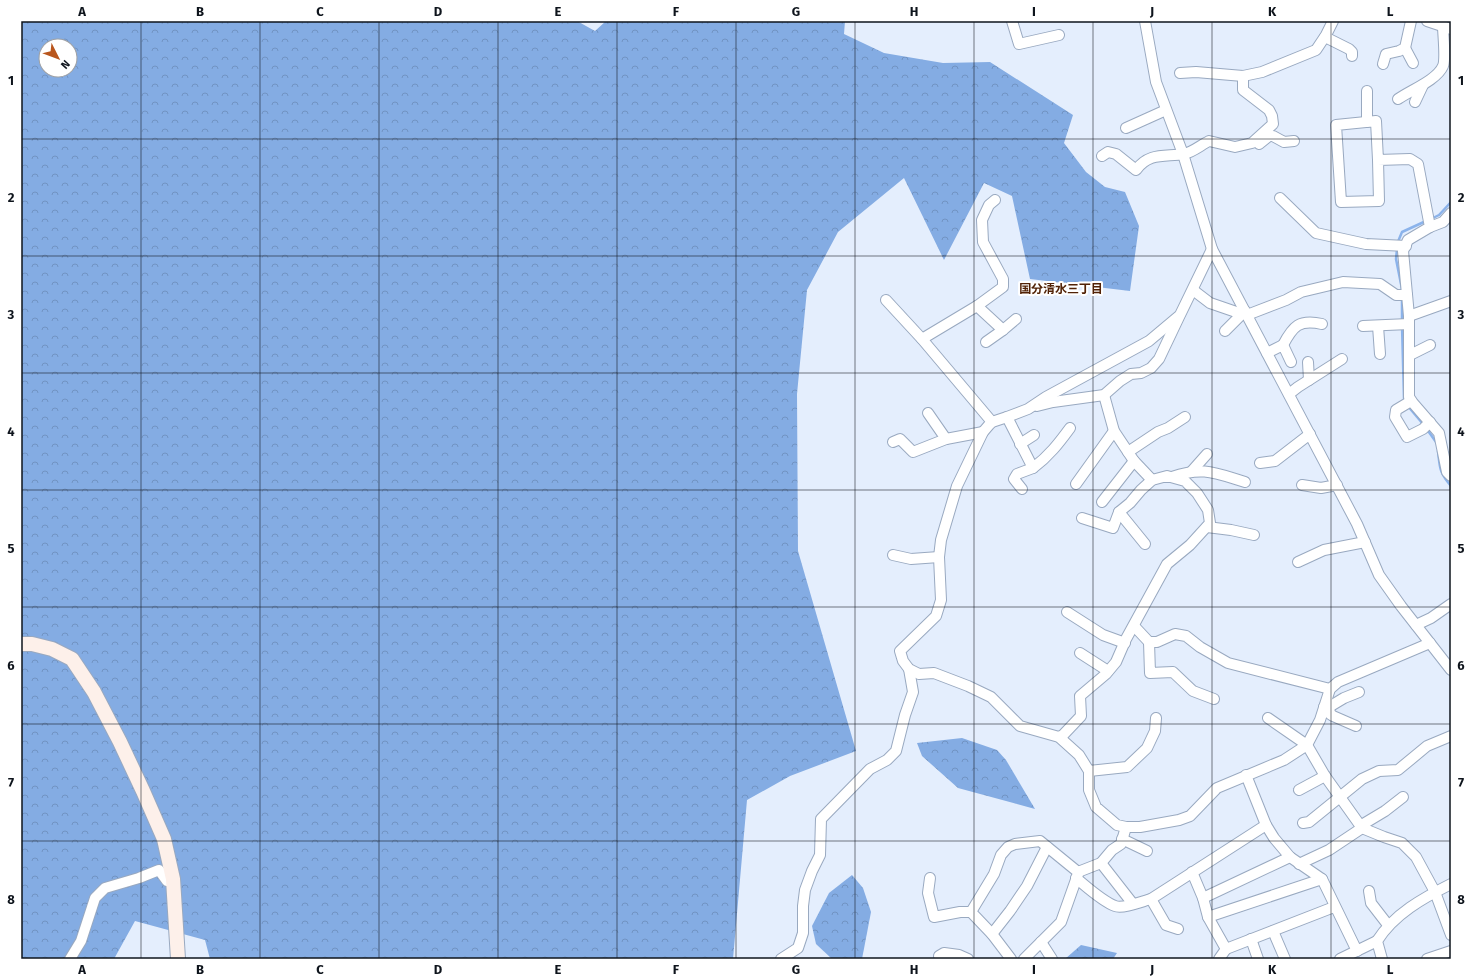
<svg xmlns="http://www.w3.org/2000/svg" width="1472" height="980" font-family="'Fira Sans','Noto Sans JP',sans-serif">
	<defs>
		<pattern id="forest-crowns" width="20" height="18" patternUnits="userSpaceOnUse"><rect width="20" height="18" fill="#84ace3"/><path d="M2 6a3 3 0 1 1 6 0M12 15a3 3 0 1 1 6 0" fill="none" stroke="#7193c2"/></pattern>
	</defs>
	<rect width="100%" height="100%" fill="#e4eefd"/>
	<g fill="url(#forest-crowns)" fill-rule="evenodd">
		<path d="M21 21H577L595 31 606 21H845L844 34 884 53 943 63 990 62 1073 115 1064 143 1086 172 1105 187 1125 192 1139 226 1130 291 1030 279 1012 196 984 183 944 260 904 178 838 232 807 290 797 394 798 551 856 751 790 776 747 800 733 959H210L205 940 135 921 114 959H21ZM46 46H70V70H46Z"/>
		<path d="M962 738 997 750 1006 760 1035 809 958 788 922 756 917 743Z"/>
		<path d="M852 875 863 888 871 912 862 959H832L816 944 812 926 829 893Z"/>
		<path d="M1081 945 1117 953 1113 959H1065Z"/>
	</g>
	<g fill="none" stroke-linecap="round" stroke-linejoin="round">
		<g stroke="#8bb3eb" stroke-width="2.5">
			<path d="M1431 219 1439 215 1451 202"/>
			<path d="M1397 244 1402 232 1426 221"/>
			<path d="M1397 249 1396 259 1402 289"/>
			<path d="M1402 298V321"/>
			<path d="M1402 326 1404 398 1405 401"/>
			<path d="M1407 405 1423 424"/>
			<path d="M1426 428 1436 442"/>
			<path d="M1438 451C1440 468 1439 472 1451 486"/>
		</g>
		<g stroke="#99a9c0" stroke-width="12">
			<g id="street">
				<path d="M1012 21 1019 44 1059 35"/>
				<path d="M1145 21 1156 82 1183 154 1212 249 1357 524 1379 575 1401 606 1451 670"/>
				<path d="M1427 21 1451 29"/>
				<path d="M1325 37 1349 49 1352 52V56"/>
				<path d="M1405 48 1413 63"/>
				<path d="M1383 64 1386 54 1399 51 1405 48 1411 21"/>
				<path d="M1180 73 1196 72 1243 76 1262 72 1316 50 1326 35 1333 21"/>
				<path d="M1398 99C1411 90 1437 80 1443 66 1446 59 1443 34 1443 26"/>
				<path d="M1415 102 1423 85"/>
				<path d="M1367 122V91"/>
				<path d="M1126 128 1166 110"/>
				<path d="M1259 144 1269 136H1273L1284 142 1294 141"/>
				<path d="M1102 156 1108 152 1116 154 1136 170C1149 152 1165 157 1184 154 1193 152 1201 145 1209 141L1235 147 1252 143 1273 124 1272 116 1269 110 1243 90V76"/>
				<path d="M1378 160 1376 121 1336 125 1341 202 1379 201 1378 160 1410 159 1418 164 1430 227 1408 240 1403 251 1409 316V397L1413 403 1439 433 1447 472 1451 476"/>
				<path d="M1280 198 1316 233 1366 244 1406 246"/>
				<path d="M1430 227 1443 222 1451 213"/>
				<path d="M1212 249 1180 315 1149 341 1046 397 1028 409 1007 417 992 422 989 425 983 432 957 486 941 540 939 557 941 600 936 616 900 651 903 661 909 669 919 674 934 673 968 686 991 697 1020 726 1059 737 1079 755 1089 771V790L1096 807 1117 825 1126 827H1140L1179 820 1190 816 1217 788 1284 760 1307 745 1320 720 1330 689 1338 682 1430 643"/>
				<path d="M1193 290 1210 303 1242 314"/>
				<path d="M886 300 922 339 992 422"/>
				<path d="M977 306 1003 330 986 342"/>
				<path d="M1247 315 1286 300 1301 292 1343 282 1380 284 1396 295H1407"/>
				<path d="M1409 316 1451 301"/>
				<path d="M1363 326 1409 324"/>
				<path d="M1378 326 1380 354"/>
				<path d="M1003 330 1016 319"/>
				<path d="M1225 331 1245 311"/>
				<path d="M922 339 977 306 1003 287V279L983 242 982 220 989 205 995 200"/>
				<path d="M1283 345C1293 326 1299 319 1322 324"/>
				<path d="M1267 353 1283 345 1291 362"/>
				<path d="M1410 355 1430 345"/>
				<path d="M1308 362 1309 380"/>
				<path d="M1289 394 1298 387 1342 359"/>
				<path d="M1104 395 1114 431 1134 461 1152 480"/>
				<path d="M1411 401 1396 410 1395 417 1407 437 1423 429 1430 422"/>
				<path d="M1037 406 1053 402 1104 395 1120 381 1131 374 1141 373 1151 368 1159 359 1179 317"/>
				<path d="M928 413 946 439"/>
				<path d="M1007 417 1033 468C1049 456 1059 443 1070 428"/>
				<path d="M893 442 900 439 913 452 946 439 983 432"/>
				<path d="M1020 444 1034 435"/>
				<path d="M1128 452 1158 432 1168 428 1185 417"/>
				<path d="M1260 463 1275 461 1310 434"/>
				<path d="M1191 472 1207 454"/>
				<path d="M1172 477C1203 466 1215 473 1245 482"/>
				<path d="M1076 484 1114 431"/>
				<path d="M1302 485 1321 488 1337 485"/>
				<path d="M1022 489 1014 479 1017 474 1033 468"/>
				<path d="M1102 502 1134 461"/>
				<path d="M1082 518 1113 528 1119 512"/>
				<path d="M1207 527 1231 530 1254 535"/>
				<path d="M893 555 911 559 939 557"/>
				<path d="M1298 562 1324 550 1365 542"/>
				<path d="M1067 612 1103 635 1125 643"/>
				<path d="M1416 625 1431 618 1451 604"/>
				<path d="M1134 626 1149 642H1157L1175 634 1186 636 1200 647 1228 663 1330 689"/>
				<path d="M1149 642 1150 673 1173 672 1193 691 1214 699"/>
				<path d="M1080 653 1108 671"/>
				<path d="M1324 707H1329L1344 698 1359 692"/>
				<path d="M1329 707 1330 714 1333 716 1356 726"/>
				<path d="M1268 718 1307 745 1325 776 1362 828 1384 837 1402 843 1416 857 1435 892 1451 935"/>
				<path d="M1059 737 1063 735 1081 716 1080 696 1106 674 1116 662 1126 639 1167 564 1190 545 1210 523 1208 510 1197 493 1185 481 1167 476 1152 480 1141 490 1130 503 1119 512 1145 544"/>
				<path d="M1089 771 1127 767 1147 748 1155 731 1156 718"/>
				<path d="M1246 775 1266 825 1274 838 1290 857 1322 879 1357 951"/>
				<path d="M1299 790 1325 776"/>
				<path d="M1303 823 1309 822 1362 779 1379 771 1398 770 1427 746 1451 736"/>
				<path d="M1360 826 1385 811 1403 797"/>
				<path d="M1122 839 1147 851"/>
				<path d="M1101 863 1133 904"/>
				<path d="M1299 864 1329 850 1362 828"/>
				<path d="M1078 872 1101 863 1112 850 1121 844 1126 827"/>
				<path d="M1192 872 1203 898 1208 917 1226 949 1334 907"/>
				<path d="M930 878 928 893 934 917 960 912H971"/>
				<path d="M1076 878C1087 887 1102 901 1115 906 1123 909 1143 901 1151 899L1266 825"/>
				<path d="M1369 891 1371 903 1388 925"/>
				<path d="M1203 898 1290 857"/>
				<path d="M1151 899 1166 925 1178 929"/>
				<path d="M1208 917 1322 879"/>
				<path d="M1273 931 1285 959"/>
				<path d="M992 934 1010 911 1027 886 1047 847"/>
				<path d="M1251 939 1258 959"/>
				<path d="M1041 942 1052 959"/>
				<path d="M939 956 944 953 959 955 968 959"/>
				<path d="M70 959 81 941 95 898 105 888 139 878 159 870 167 881 173 879"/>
				<path d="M781 959 798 948 803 933V906L805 890 812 871 820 855 821 819 870 769 887 760 896 751 905 715 913 692 909 669"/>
				<path d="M1011 959 992 934 971 912 994 874 1001 855 1008 847 1015 844 1040 841 1078 872"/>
				<path d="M1024 959 1061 922 1078 874"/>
				<path d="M1219 959 1226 949"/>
				<path d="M1340 959 1377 941"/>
				<path d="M1382 959 1377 941C1394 914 1423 898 1451 884"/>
				<path d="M1427 959 1451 951"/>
			</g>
		</g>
		<g stroke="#99a9c0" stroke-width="16">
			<path id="secondary" d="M21 644H32L52 649 72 659 94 692 120 742 143 791 164 839 173 879 178 959"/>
		</g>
		<use href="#street" stroke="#fff" stroke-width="10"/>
		<use href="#secondary" stroke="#fdf0ea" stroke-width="14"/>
	</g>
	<path fill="none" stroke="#0e141c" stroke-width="1" stroke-opacity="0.55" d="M141 21V959M260 21V959M379 21V959M498 21V959M617 21V959M736 21V959M855 21V959M974 21V959M1093 21V959M1212 21V959M1331 21V959M21 139H1451M21 256H1451M21 373H1451M21 490H1451M21 607H1451M21 724H1451M21 841H1451"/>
	<g text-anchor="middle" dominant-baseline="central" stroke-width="4" stroke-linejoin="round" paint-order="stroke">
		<g font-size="12" font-weight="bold" fill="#512206" stroke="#fff">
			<text x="1061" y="289">国分清水三丁目</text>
		</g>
	</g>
	<rect width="1472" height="980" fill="none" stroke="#ffffff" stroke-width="44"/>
	<g transform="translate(58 58) rotate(132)"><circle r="19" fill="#ffffff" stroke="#9fa1a4"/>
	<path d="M0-3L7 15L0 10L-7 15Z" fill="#b9561d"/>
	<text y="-6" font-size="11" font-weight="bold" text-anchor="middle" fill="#0e141c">N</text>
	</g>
	<rect x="22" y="22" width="1428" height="936" fill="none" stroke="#0e141c" stroke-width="1.5"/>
	<g font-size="13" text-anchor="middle" font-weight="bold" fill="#0e141c">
		<text x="82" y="16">A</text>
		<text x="200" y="16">B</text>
		<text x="320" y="16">C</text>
		<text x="438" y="16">D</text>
		<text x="558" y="16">E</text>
		<text x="676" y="16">F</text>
		<text x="796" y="16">G</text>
		<text x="914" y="16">H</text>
		<text x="1034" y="16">I</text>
		<text x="1152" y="16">J</text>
		<text x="1272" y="16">K</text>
		<text x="1390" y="16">L</text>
		<text x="11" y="85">1</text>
		<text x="1461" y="85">1</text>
		<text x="11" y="202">2</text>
		<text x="1461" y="202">2</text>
		<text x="11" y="319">3</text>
		<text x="1461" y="319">3</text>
		<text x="11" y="436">4</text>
		<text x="1461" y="436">4</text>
		<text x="11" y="553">5</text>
		<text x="1461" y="553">5</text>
		<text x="11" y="670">6</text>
		<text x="1461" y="670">6</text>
		<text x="11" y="787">7</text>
		<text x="1461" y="787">7</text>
		<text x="11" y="904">8</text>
		<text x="1461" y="904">8</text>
		<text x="82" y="974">A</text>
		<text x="200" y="974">B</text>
		<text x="320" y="974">C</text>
		<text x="438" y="974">D</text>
		<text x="558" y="974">E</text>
		<text x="676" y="974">F</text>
		<text x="796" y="974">G</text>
		<text x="914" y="974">H</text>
		<text x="1034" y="974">I</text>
		<text x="1152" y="974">J</text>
		<text x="1272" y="974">K</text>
		<text x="1390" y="974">L</text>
	</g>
</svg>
